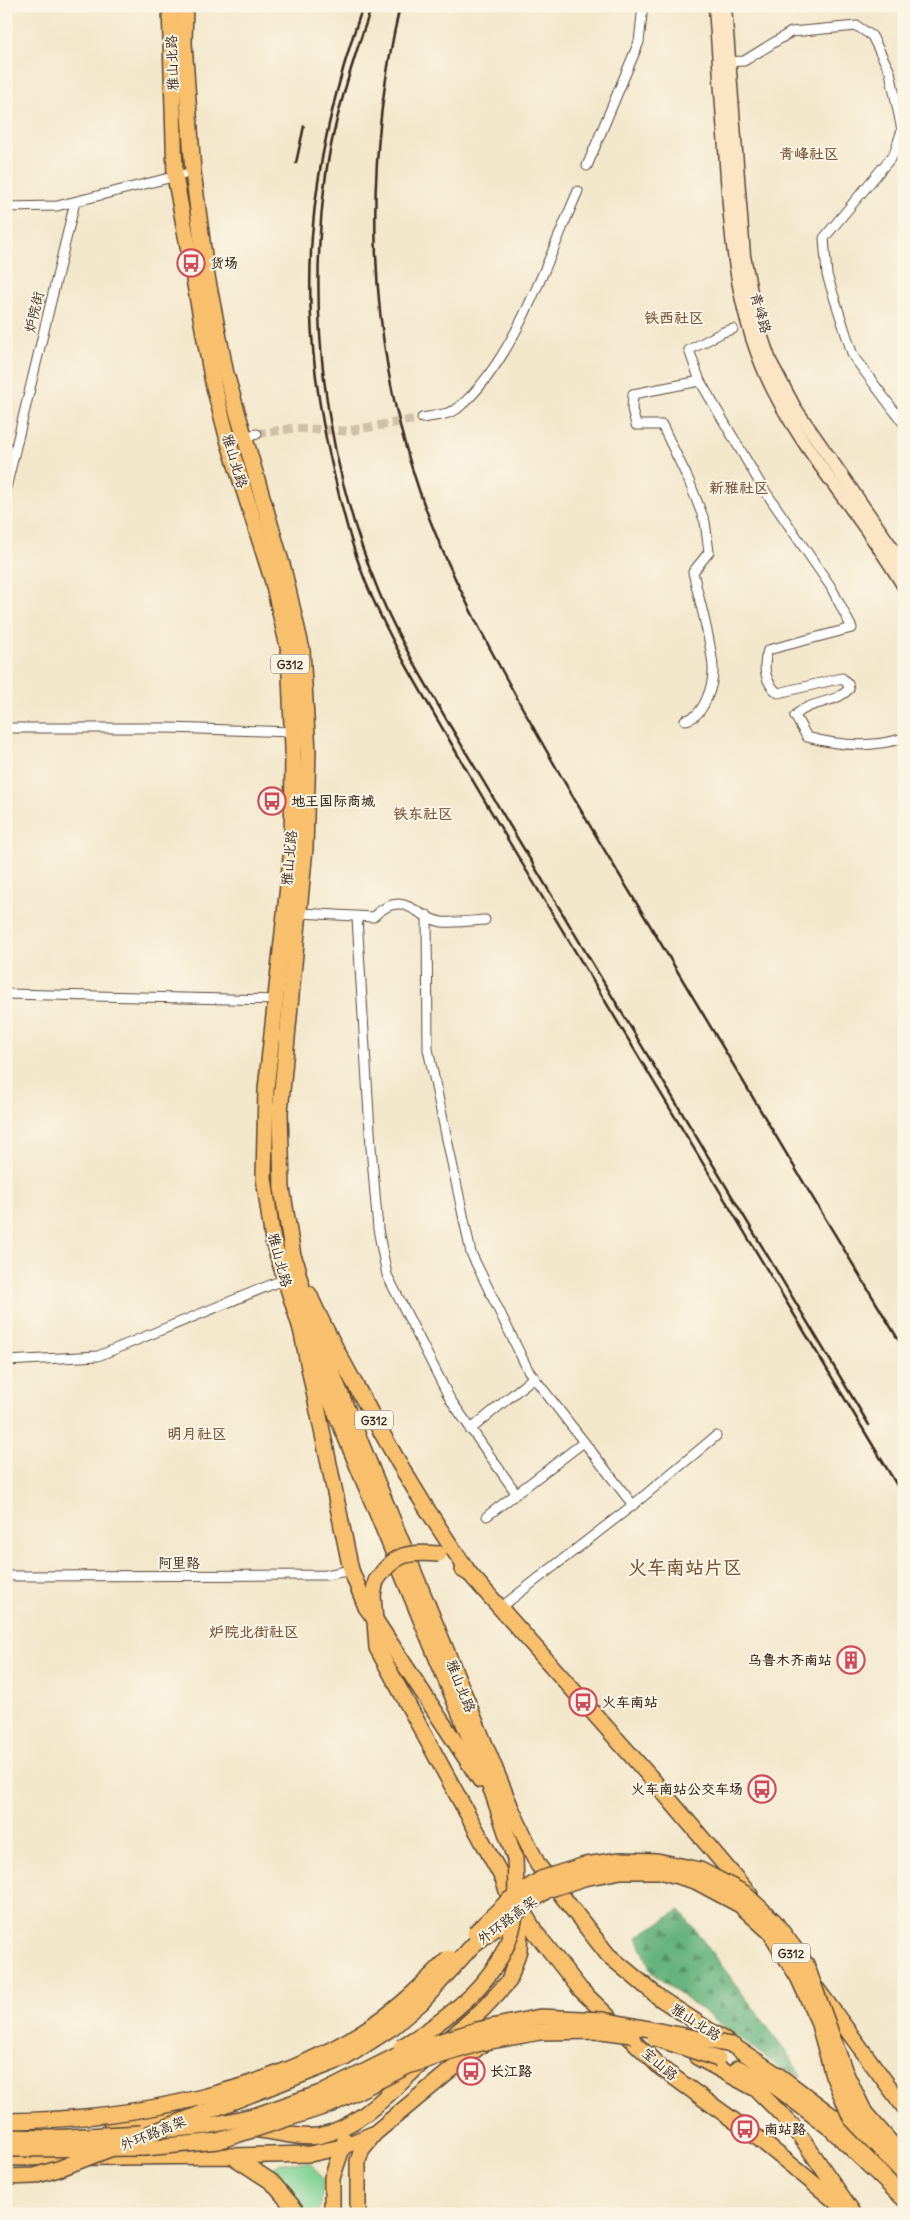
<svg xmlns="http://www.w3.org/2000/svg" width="910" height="2220" font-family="Delius,'LXGW WenKai TC',sans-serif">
	<defs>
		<pattern id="forest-firs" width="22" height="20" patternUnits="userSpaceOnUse" patternTransform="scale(1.25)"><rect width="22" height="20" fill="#65b27c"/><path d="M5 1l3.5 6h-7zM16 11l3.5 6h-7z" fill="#549165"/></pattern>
	</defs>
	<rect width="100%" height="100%" fill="#fcf5e5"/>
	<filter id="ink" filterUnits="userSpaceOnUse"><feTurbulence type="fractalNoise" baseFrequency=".02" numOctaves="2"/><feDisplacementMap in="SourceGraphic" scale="10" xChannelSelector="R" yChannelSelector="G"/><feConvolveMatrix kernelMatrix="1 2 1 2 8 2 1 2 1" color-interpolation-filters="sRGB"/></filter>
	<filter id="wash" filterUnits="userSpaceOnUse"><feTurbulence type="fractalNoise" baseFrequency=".0096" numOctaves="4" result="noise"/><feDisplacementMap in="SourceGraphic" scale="20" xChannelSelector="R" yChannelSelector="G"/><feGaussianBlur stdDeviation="1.12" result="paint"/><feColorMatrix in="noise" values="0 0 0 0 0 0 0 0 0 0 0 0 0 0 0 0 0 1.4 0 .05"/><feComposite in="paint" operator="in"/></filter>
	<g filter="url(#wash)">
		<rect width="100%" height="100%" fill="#f3e7cb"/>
		<path fill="url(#forest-firs)" stroke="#506e4d" d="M680 1910 787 2053 802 2076 781 2069 652 1973 637 1937Z"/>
		<path fill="#7cd092" stroke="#5c7d58" d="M280 2163H310L323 2179 321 2206 317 2214 308 2213 275 2172 274 2167Z"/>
	</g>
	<g filter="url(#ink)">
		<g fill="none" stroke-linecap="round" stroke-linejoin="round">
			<path stroke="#cec1a8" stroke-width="9" stroke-dasharray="9 4.5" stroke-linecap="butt" d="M257 434 294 428 348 431 422 418"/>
			<g stroke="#574638" stroke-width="11">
				<g id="minor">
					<path d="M725 62 744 61 791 32 857 26 872 36 890 72 902 130 894 154 824 238 827 275 853 356 904 424"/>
					<path d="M587 166 639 42 643 6"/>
					<path d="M6 207 57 206 193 172"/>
					<path d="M700 381 761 485 831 587 852 628 768 650C762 666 765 683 778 693L842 678 848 684 849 689C834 705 809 700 795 716L807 737C839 746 872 748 904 738"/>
					<path d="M422 418C432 416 450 415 458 408 513 364 549 256 578 191"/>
					<path d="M240 437 257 434"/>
					<path d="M6 488 75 202"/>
					<path d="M685 720C704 718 714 684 713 667 711 639 699 600 693 572L709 552 705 522 689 481 662 425H636L632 409 633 394 700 381 689 350 723 332 733 329"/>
					<path d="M6 728H169L293 732"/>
					<path d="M300 913 373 917C404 887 415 918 442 922 457 923 471 921 485 920"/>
					<path d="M427 915 428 1049 471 1253 528 1370 633 1505"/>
					<path d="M357 918 371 1147 378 1229 387 1275 450 1399 516 1493"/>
					<path d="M6 994 278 1000"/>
					<path d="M6 1361 98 1356 285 1279"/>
					<path d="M470 1430 534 1377"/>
					<path d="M487 1516 584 1442"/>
					<path d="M6 1576 326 1575 351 1570"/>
					<path d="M500 1608 633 1505 716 1436"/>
				</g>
			</g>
			<g stroke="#574638" stroke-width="15">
				<g id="secondary">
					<path d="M715 6C718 54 722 102 725 149 730 227 734 303 766 375 798 448 863 516 904 587"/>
					<path d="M725 6 744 256 757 323 770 361 795 408 904 565"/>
				</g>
			</g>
			<g stroke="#574638" stroke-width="18">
				<g id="primary">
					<path d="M170 6 175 176 191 263 213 383 228 440 273 582 289 651 293 749 292 849 266 1089 264 1178 273 1241 301 1329 351 1570 366 1607 374 1618"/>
					<path d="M185 6 184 43 193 172 206 271 226 374 283 568 302 650 308 752 305 848 280 1112 282 1188 293 1256 298 1268"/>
					<path d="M309 1294C324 1329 343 1362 361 1395 394 1457 430 1517 470 1574"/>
					<path d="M463 1570 470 1574 652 1779 750 1895"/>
					<path d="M376 1581 373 1595 377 1648 503 1879 520 1930 519 1950 509 1981 483 2009 449 2039"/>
					<path d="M517 1902 536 1933 580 1989 661 2068 758 2138 850 2213"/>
					<path d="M817 1989 904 2107"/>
					<path d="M109 2119 186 2120"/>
					<path d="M253 2129C273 2131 299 2139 318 2136 360 2128 394 2088 424 2061"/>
					<path d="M232 2156 310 2154 342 2147 373 2134"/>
					<path d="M6 2158 232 2156 272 2182 299 2214"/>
					<path d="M332 2214V2178L345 2140"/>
					<path d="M358 2214V2161L362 2149 375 2133 486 2041"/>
				</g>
			</g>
			<g stroke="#574638" stroke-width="18">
				<g id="trunk">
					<path d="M293 1256 314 1329 511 1808 538 1865 608 1955 661 1999 778 2075 835 2118 904 2182"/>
					<path d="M301 1329 493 1794 515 1859"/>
					<path d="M374 1618 480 1780"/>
					<path d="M697 2057 756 2089 794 2127 854 2214"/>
					<path d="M738 2068 776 2087 830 2128 904 2199"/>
				</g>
			</g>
			<use href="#minor" stroke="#fff" stroke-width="9"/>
			<use href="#secondary" stroke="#fce5c4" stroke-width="12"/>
			<use href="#primary" stroke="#f8bf6c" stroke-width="15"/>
			<use href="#trunk" stroke="#f8bf6c" stroke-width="15"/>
			<g stroke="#3b2a1e" stroke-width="2.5">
				<path d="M363 6C307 167 293 303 333 470 343 513 354 557 372 597 393 645 420 690 447 736 492 815 540 893 587 971 692 1146 798 1321 904 1497"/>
				<path d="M372 6C353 59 336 112 327 167 306 309 324 457 378 590 397 637 424 680 449 724L869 1425"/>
				<path d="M400 6C363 165 366 335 419 490 441 555 473 618 506 678 551 761 599 842 648 922 733 1065 818 1207 904 1349"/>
				<path d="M296 163 304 126"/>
			</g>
			<g stroke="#574638" stroke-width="18" stroke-linecap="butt">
				<path id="primary-bridge" d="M376 1581C394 1554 407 1551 439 1554"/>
			</g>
			<g stroke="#574638" stroke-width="18" stroke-linecap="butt">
				<g id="trunk-bridge">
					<path d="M475 1933 509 1900 541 1879 585 1865 620 1860 657 1861 700 1870 744 1893 774 1921 806 1964 845 2072 865 2113 904 2158"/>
					<path d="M655 2038 718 2059"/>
					<path d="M401 2047C447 2020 504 1977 514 1921 517 1901 516 1880 515 1859"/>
					<path d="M6 2121C131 2120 275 2093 379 2021 405 2003 427 1980 449 1958"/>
					<path d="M174 2129 208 2126 257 2115 326 2091 402 2053 477 2030 540 2017 603 2020 731 2045"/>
					<path d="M6 2137 50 2138 141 2133"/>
					<path d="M6 2149 145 2148 218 2141 332 2104 408 2066 480 2043 540 2032 601 2031 632 2035"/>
					<path d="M6 2177 34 2176 58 2169 345 2058 393 2027 422 2002 473 1945 547 1890 584 1878 621 1871H660L695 1881 740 1905 770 1932 798 1977 818 2021 833 2075 851 2118 904 2174"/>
				</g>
			</g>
			<use href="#primary-bridge" stroke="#f8bf6c" stroke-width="15"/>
			<use href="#trunk-bridge" stroke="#f8bf6c" stroke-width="15"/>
		</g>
	</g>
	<defs>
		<g id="bus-ring" transform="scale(1.4375)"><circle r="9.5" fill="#fcf5e5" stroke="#d1495b" stroke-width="1.5"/><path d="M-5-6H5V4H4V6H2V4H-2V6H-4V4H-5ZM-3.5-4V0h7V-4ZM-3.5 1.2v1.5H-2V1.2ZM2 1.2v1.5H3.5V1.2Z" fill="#d1495b"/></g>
		<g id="building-ring" transform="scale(1.4375)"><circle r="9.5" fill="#fcf5e5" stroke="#d1495b" stroke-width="1.5"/><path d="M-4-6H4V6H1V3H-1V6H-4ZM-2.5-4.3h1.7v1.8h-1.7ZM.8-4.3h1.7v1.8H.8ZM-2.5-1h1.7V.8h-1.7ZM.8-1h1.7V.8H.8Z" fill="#d1495b"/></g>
	</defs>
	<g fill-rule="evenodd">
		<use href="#bus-ring" x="191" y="263"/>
		<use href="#bus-ring" x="272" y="801"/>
		<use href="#building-ring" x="851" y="1660"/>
		<use href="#bus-ring" x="583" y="1702"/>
		<use href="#bus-ring" x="762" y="1789"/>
		<use href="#bus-ring" x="471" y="2071"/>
		<use href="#bus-ring" x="745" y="2129"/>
	</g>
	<g text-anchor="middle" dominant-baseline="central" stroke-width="4" stroke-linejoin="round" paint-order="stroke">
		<g fill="#fcf5e5" stroke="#75675a" stroke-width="1">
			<rect x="271" y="654.5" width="38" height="19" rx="4"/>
			<rect x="355" y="1410.5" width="38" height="19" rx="4"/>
			<rect x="772" y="1943.5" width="38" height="19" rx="4"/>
		</g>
		<g font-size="12" font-weight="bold" fill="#3b2a1e">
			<text x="290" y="664">G312</text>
			<text x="374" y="1420">G312</text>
			<text x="791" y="1953">G312</text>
		</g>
		<g font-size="14" fill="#3b2a1e" stroke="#fcf5e5">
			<text transform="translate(172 63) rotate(-92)">雅山北路</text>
			<text transform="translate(34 312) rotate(-77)">炉院街</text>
			<text transform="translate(761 313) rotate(74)">青峰路</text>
			<text transform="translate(235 461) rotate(73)">雅山北路</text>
			<text transform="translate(289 858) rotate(-85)">雅山北路</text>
			<text transform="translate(280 1260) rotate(75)">雅山北路</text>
			<text x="179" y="1563">阿里路</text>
			<text transform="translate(461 1686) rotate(68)">雅山北路</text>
			<text transform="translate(507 1920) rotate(-37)">外环路高架</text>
			<text transform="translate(696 2022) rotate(33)">雅山北路</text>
			<text transform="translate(660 2064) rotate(41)">宝山路</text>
			<text transform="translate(153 2133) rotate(-22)">外环路高架</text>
		</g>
		<g font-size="14" font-weight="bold" fill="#3b2a1e" stroke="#fcf5e5" text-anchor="start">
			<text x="210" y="263">货场</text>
			<text x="291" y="801">地王国际商城</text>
			<text x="832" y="1660" text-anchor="end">乌鲁木齐南站</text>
			<text x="602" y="1702">火车南站</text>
			<text x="743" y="1789" text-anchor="end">火车南站公交车场</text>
			<text x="490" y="2071">长江路</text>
			<text x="764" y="2129">南站路</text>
		</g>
		<g font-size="15" font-weight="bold" fill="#78553b" stroke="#fcf5e5">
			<text x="809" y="153">青峰社区</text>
			<text x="674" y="317">铁西社区</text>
			<text x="739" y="487">新雅社区</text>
			<text x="423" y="813">铁东社区</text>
			<text x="197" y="1433">明月社区</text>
			<text x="254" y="1631">炉院北街社区</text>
		</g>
		<g font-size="19" font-weight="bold" fill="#78553b" stroke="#fcf5e5">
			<text x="685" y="1567">火车南站片区</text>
		</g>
	</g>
	<rect width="910" height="2220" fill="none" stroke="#fcf5e5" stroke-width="25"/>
</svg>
